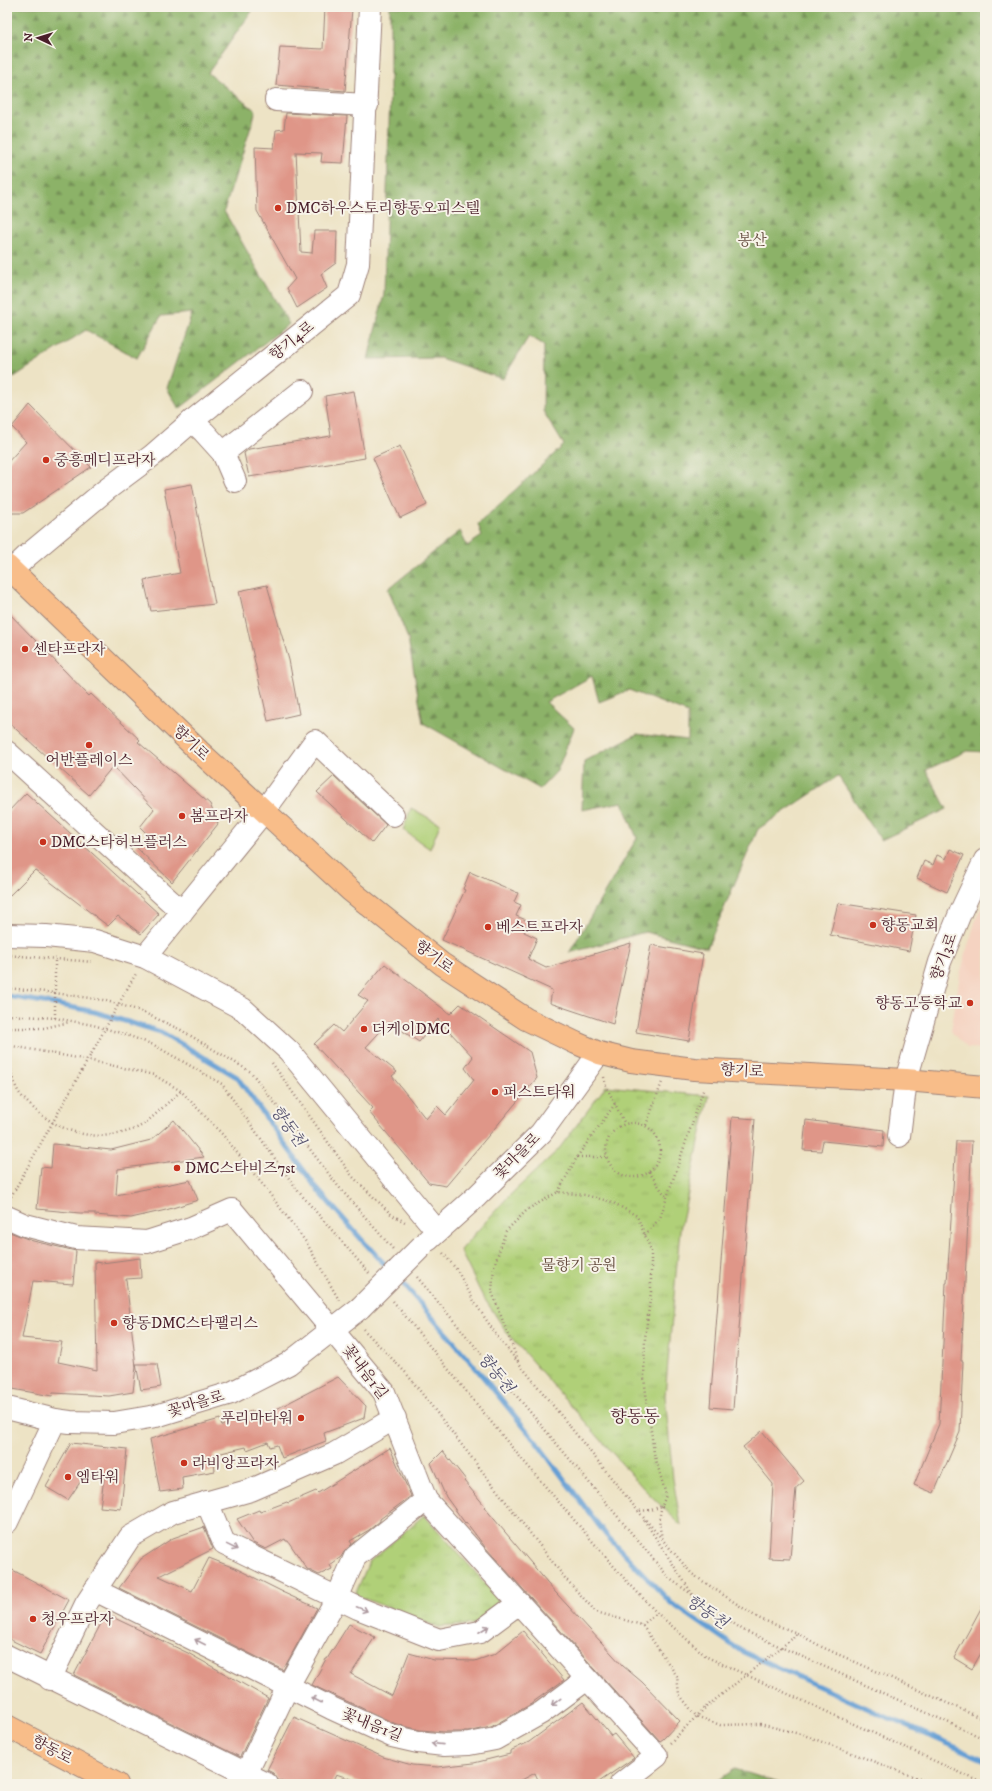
<svg xmlns="http://www.w3.org/2000/svg" width="992" height="1791" font-family="'IM FELL DW Pica','Noto Serif KR',serif">
	<defs>
		<pattern id="forest-firs" width="22" height="20" patternUnits="userSpaceOnUse"><rect width="22" height="20" fill="#8cb268"/><path d="M5 1l3.5 6h-7zM16 11l3.5 6h-7z" fill="#749056"/></pattern>
		<pattern id="park-tufts" width="24" height="20" patternUnits="userSpaceOnUse"><rect width="24" height="20" fill="#b0d078"/><path d="M3 7l-1-3M5 7V3M7 7l1-3M15 17l-1-3M17 17v-4M19 17l1-3" fill="none" stroke="#99b268"/></pattern>
	</defs>
	<rect width="100%" height="100%" fill="#f7f3e8"/>
	<filter id="ink" filterUnits="userSpaceOnUse"><feTurbulence type="fractalNoise" baseFrequency=".025" numOctaves="2"/><feDisplacementMap in="SourceGraphic" scale="8" xChannelSelector="R" yChannelSelector="G"/><feConvolveMatrix kernelMatrix="1 2 1 2 8 2 1 2 1" color-interpolation-filters="sRGB"/></filter>
	<filter id="wash" filterUnits="userSpaceOnUse"><feTurbulence type="fractalNoise" baseFrequency=".012" numOctaves="4" result="noise"/><feDisplacementMap in="SourceGraphic" scale="16" xChannelSelector="R" yChannelSelector="G"/><feGaussianBlur stdDeviation="0.9" result="paint"/><feColorMatrix in="noise" values="0 0 0 0 0 0 0 0 0 0 0 0 0 0 0 0 0 1.4 0 .05"/><feComposite in="paint" operator="in"/></filter>
	<g filter="url(#wash)">
		<rect width="100%" height="100%" fill="#ede3c5"/>
		<path fill="#f5d3c1" d="M985 902V1049L967 1048 951 1031 960 974 976 919Z"/>
		<g fill="url(#forest-firs)" stroke="#6b684a">
			<path d="M7 7H255L208 73 256 111 224 211 289 324 179 409 167 388 192 313 161 316 137 358 86 330 14 377 7 373Z"/>
			<path d="M390 7H985V752L967 751 926 770 947 809 881 840 838 776 758 829 707 948 645 932 569 953 637 838 622 802 582 810 584 761 637 734 688 740V713L629 690 599 702 592 676 546 702 574 728 557 771 540 789 423 723 408 639 388 589 460 531 467 546 482 536 478 524 564 445 543 411 544 345 529 336 503 379 440 358 368 359 384 294 390 91Z"/>
			<path d="M735 1769 782 1784H712Z"/>
		</g>
		<g fill="url(#park-tufts)" stroke="#7d7852">
			<path d="M606 1086 709 1096 680 1230 665 1395 673 1479 681 1525 644 1489 508 1334 482 1295 460 1250 508 1197 558 1150Z"/>
			<path d="M424 1515 501 1601 474 1624 438 1627 355 1595 369 1562Z"/>
		</g>
		<path fill="#b0d078" stroke="#7d7852" d="M411 808 440 824 430 849 403 830Z"/>
		<g fill="none" stroke-linecap="round" stroke-linejoin="round">
			<g stroke="#659fd4" stroke-width="5">
				<path d="M7 996 55 1004 95 1012 161 1032 237 1077 317 1189 362 1240 391 1271"/>
				<path d="M398 1278 470 1361 537 1443 606 1535 671 1603 741 1651 893 1720 985 1760"/>
			</g>
		</g>
		<g id="blocks">
			<g fill="#df9688" fill-rule="evenodd">
				<path d="M325 7 352 9 345 91 276 85 280 47 323 49Z"/>
				<path d="M286 113 347 116 343 163 321 162 322 153 296 152 301 252 312 253 314 231H337L336 263 321 274 327 288 297 308 287 288 295 279 257 211 255 147 274 148 276 130 284 129Z"/>
				<path d="M354 391 365 458 249 477 244 453 249 449 331 436 325 396Z"/>
				<path d="M30 405 91 467 23 513H7V463L26 442 12 427Z"/>
				<path d="M400 446 427 505 400 518 373 458Z"/>
				<path d="M192 484 215 604 151 611 144 580 180 573 164 489Z"/>
				<path d="M267 585 289 660 299 714 268 721 239 591Z"/>
				<path d="M7 611 89 696 91 694 140 740 138 742 210 804 218 824 172 882 135 846 149 836 140 827 154 809 113 766 89 795 7 721Z"/>
				<path d="M334 776 386 825 372 843 317 792Z"/>
				<path d="M26 793 159 914 141 934 118 916 108 926 35 870 7 898V813Z"/>
				<path d="M950 849 964 855 947 892 917 878 924 861 933 865 937 855 946 859Z"/>
				<path d="M470 872 518 893 514 902 521 905 516 916 529 921 524 932 537 938 528 959 546 968 631 943 613 1024 550 1003 552 990 442 940 465 890 463 889Z"/>
				<path d="M838 903 916 915 909 951 830 935Z"/>
				<path d="M651 945 703 954 689 1041 636 1032Z"/>
				<path d="M385 964 450 1014 460 1004 530 1052 537 1078 446 1186 429 1183 369 1112 373 1108 314 1044 334 1025 342 1032 368 1001 358 995ZM438 1019 473 1057 465 1068 474 1080 446 1115 437 1106 426 1119 392 1076 397 1072 366 1047 389 1022 419 1042Z"/>
				<path d="M732 1117 755 1119 733 1409 710 1407Z"/>
				<path d="M174 1120 204 1157 118 1169 116 1195 190 1180 198 1200 166 1210 131 1218 95 1215V1213H80L37 1209 41 1167 51 1168 53 1144 111 1150 151 1140Z"/>
				<path d="M806 1120 884 1130 883 1147 823 1141 821 1151 803 1150Z"/>
				<path d="M956 1141H972L961 1361H963L960 1432 934 1493 914 1485 939 1424 946 1283H947Z"/>
				<path d="M7 1231 33 1241 76 1251 73 1284 33 1281 22 1338 62 1342 58 1362 97 1370 95 1262 102 1263 140 1258 141 1278 126 1279 136 1367 133 1392 109 1396 53 1393 52 1396 7 1388Z"/>
				<path d="M136 1364H157L161 1387 141 1390Z"/>
				<path d="M338 1377 366 1406 364 1418 324 1433 326 1441 282 1458 277 1445 270 1447 268 1442 247 1450 246 1447 213 1455 215 1471 182 1477 183 1489 160 1492 150 1439 220 1419 222 1426 251 1411 263 1416Z"/>
				<path d="M762 1431 804 1481 796 1488 790 1559 769 1558 773 1484 743 1447Z"/>
				<path d="M71 1443 127 1449 121 1509 100 1507 104 1478 85 1475 68 1500 46 1487Z"/>
				<path d="M390 1448 411 1496 380 1519V1521L369 1530 350 1541 352 1544 344 1552 341 1557 330 1565 332 1569 319 1575 307 1569 288 1541H286L285 1539 266 1549 253 1543 237 1519 259 1510 260 1512 287 1502 288 1503 316 1491 318 1493Z"/>
				<path d="M443 1451 466 1480 464 1481 485 1506 484 1507 547 1582H546L623 1666 642 1682 680 1721 663 1739 660 1741 485 1547 466 1522 465 1523 446 1497 431 1463Z"/>
				<path d="M204 1527 213 1549 159 1576 192 1591 209 1558 237 1569 283 1592H282L317 1608 283 1670 119 1588 141 1559 173 1538Z"/>
				<path d="M7 1567 69 1600 40 1654 7 1638Z"/>
				<path d="M985 1601V1646L972 1669 954 1658Z"/>
				<path d="M106 1614 188 1653 268 1698 240 1757 74 1675Z"/>
				<path d="M349 1624 375 1637 351 1674 392 1696 409 1653 434 1660 475 1661 495 1654 523 1631 564 1680 533 1702V1703L491 1727 468 1732H444L420 1730 396 1724 312 1685 326 1659H327Z"/>
				<path d="M583 1702 611 1736 614 1734 634 1758 596 1784H540L535 1773 518 1782 517 1780 506 1784H366L336 1774 331 1784H287L278 1780 273 1773 267 1770 294 1717 383 1757 412 1765 438 1767 474 1763 510 1754V1751L529 1742Z"/>
			</g>
		</g>
	</g>
	<g filter="url(#ink)">
		<use href="#blocks" fill-opacity="0" stroke="#9c8178" stroke-width="1"/>
		<g fill="none" stroke-linecap="round" stroke-linejoin="round">
			<g stroke="#9c8178" stroke-width="24">
				<g id="minor">
					<path d="M276 100 367 105"/>
					<path d="M192 421 204 432 223 453 235 481"/>
					<path d="M223 453 302 391"/>
					<path d="M7 575 27 556 106 490 153 455 192 421 349 295 358 264 370 7"/>
					<path d="M7 752 182 912"/>
					<path d="M7 935 46 936 95 941 145 957 243 1009 289 1051 437 1231"/>
					<path d="M145 957 264 811 315 741 393 815"/>
					<path d="M899 1136 906 1080 940 962 961 911 985 860"/>
					<path d="M7 1217 25 1225 76 1238 147 1242 191 1228 232 1210 384 1392 426 1500 657 1756 621 1784"/>
					<path d="M428 1240 477 1196 541 1133 599 1053"/>
					<path d="M7 1408 55 1420 70 1422 114 1423 156 1416 231 1393 288 1364 360 1308"/>
					<path d="M207 1502 224 1543 358 1608 439 1640 480 1632 519 1603"/>
					<path d="M7 1522 55 1420"/>
					<path d="M95 1590 331 1708 392 1736 418 1742 444 1745 469 1744 495 1739 541 1713 587 1679"/>
					<path d="M7 1656 267 1784"/>
					<path d="M50 1679 86 1604 130 1537 173 1512 251 1490 334 1454 395 1418"/>
					<path d="M246 1774 288 1686 337 1598 355 1557 426 1500"/>
				</g>
			</g>
			<g stroke="#9c8178" stroke-width="24">
				<g id="major">
					<path d="M7 566 199 751 351 891 442 964 526 1019 576 1043 599 1053 631 1061 694 1069 906 1080 985 1087"/>
					<path d="M7 1726 117 1784"/>
				</g>
			</g>
			<g stroke="#9c8178" stroke-width="2.5" stroke-dasharray="1 3" stroke-linecap="butt">
				<path d="M7 955 94 962"/>
				<path d="M7 988 55 993 103 1000 138 1010 181 1030 251 1072 338 1186 393 1249"/>
				<path d="M127 989 137 972"/>
				<path d="M7 1015 55 1018 93 1025 124 1034 154 1045 222 1084 298 1191 369 1273"/>
				<path d="M55 1018V958"/>
				<path d="M7 1028H44L70 1022"/>
				<path d="M7 1045 88 1060 154 1075 181 1091 223 1135 263 1185 306 1242 339 1300"/>
				<path d="M7 1047C9 1062 11 1078 18 1091 23 1099 32 1107 39 1113 68 1136 104 1143 139 1127 149 1122 170 1100 181 1091"/>
				<path d="M272 1063 352 1176 392 1215 405 1222"/>
				<path d="M604 1077 606 1086 625 1124"/>
				<circle cx="633" cy="1150" r="27"/>
				<path d="M646 1125 662 1082"/>
				<path d="M577 1157H606"/>
				<path d="M649 1172 667 1198"/>
				<path d="M558 1192 577 1157 615 1104"/>
				<path d="M9 1200 94 1049"/>
				<path d="M645 1235 660 1218 704 1088"/>
				<path d="M443 1253 457 1270 475 1303 497 1336 638 1511 692 1574 758 1618 797 1633 822 1647 985 1720"/>
				<path d="M417 1277 670 1579 743 1630 985 1739"/>
				<path d="M393 1301 509 1444 623 1577 657 1613 707 1657 985 1784"/>
				<path d="M363 1329 406 1373 565 1578 596 1612 642 1625 677 1676 679 1694 696 1716 720 1725 760 1724 804 1735 933 1784"/>
				<path d="M518 1361 492 1292 494 1266 506 1231 528 1209 558 1192 585 1195 612 1202 637 1216 651 1250V1292L645 1338 644 1378 654 1453 666 1495 662 1506 651 1510 638 1511"/>
				<path d="M662 1506C658 1519 659 1528 663 1540"/>
				<path d="M644 1520 693 1595"/>
				<path d="M642 1625 657 1613"/>
				<path d="M793 1638 797 1633"/>
				<path d="M670 1743 706 1707"/>
			</g>
			<use href="#minor" stroke="#fff" stroke-width="22"/>
			<use href="#major" stroke="#f8bd89" stroke-width="22"/>
			<g stroke="#9c8178" stroke-width="24" stroke-linecap="butt">
				<path id="minor-bridge" d="M360 1308 422 1246"/>
			</g>
			<g stroke="#9c8178" stroke-width="2.5" stroke-dasharray="1 3" stroke-linecap="butt">
				<path d="M94 1049 127 989"/>
				<path d="M706 1707 793 1638"/>
			</g>
			<use href="#minor-bridge" stroke="#fff" stroke-width="22"/>
		</g>
		<defs><path id="oneway-shaft" d="M-6 0H5M1.5-3L5.5 0L1.5 3" fill="none" stroke-width="1.6" stroke-linecap="round" stroke-linejoin="round"/></defs>
		<g stroke="#ae9aa0">
			<use href="#oneway-shaft" transform="translate(232 1547) rotate(26)"/>
			<use href="#oneway-shaft" transform="translate(362 1609) rotate(22)"/>
			<use href="#oneway-shaft" transform="translate(484 1629) rotate(-33)"/>
			<use href="#oneway-shaft" transform="translate(200 1642) rotate(-153)"/>
			<use href="#oneway-shaft" transform="translate(316 1700) rotate(-153)"/>
			<use href="#oneway-shaft" transform="translate(556 1702) rotate(143)"/>
			<use href="#oneway-shaft" transform="translate(437 1744) rotate(-174)"/>
		</g>
	</g>
	<g fill="#c8321e" stroke="#f7f3e8" stroke-width="1.5">
		<circle cx="278" cy="208" r="4"/>
		<circle cx="46" cy="460" r="4"/>
		<circle cx="25" cy="649" r="4"/>
		<circle cx="89" cy="745" r="4"/>
		<circle cx="182" cy="816" r="4"/>
		<circle cx="43" cy="842" r="4"/>
		<circle cx="873" cy="925" r="4"/>
		<circle cx="488" cy="927" r="4"/>
		<circle cx="970" cy="1003" r="4"/>
		<circle cx="364" cy="1029" r="4"/>
		<circle cx="495" cy="1092" r="4"/>
		<circle cx="177" cy="1168" r="4"/>
		<circle cx="114" cy="1323" r="4"/>
		<circle cx="301" cy="1418" r="4"/>
		<circle cx="184" cy="1463" r="4"/>
		<circle cx="68" cy="1477" r="4"/>
		<circle cx="33" cy="1619" r="4"/>
	</g>
	<g text-anchor="middle" dominant-baseline="central" stroke-width="4" stroke-linejoin="round" paint-order="stroke">
		<g font-size="15" fill="#4a1f2b" stroke="#f7f3e8" text-anchor="start">
			<text x="286" y="208">DMC하우스토리향동오피스텔</text>
			<text x="54" y="460">중흥메디프라자</text>
			<text x="33" y="649">센타프라자</text>
			<text x="89" y="760" text-anchor="middle">어반플레이스</text>
			<text x="190" y="816">봄프라자</text>
			<text x="51" y="842">DMC스타허브플러스</text>
			<text x="881" y="925">향동교회</text>
			<text x="496" y="927">베스트프라자</text>
			<text x="962" y="1003" text-anchor="end">향동고등학교</text>
			<text x="372" y="1029">더케이DMC</text>
			<text x="503" y="1092">퍼스트타워</text>
			<text x="185" y="1168">DMC스타비즈7st</text>
			<text x="122" y="1323">향동DMC스타팰리스</text>
			<text x="293" y="1418" text-anchor="end">푸리마타워</text>
			<text x="192" y="1463">라비앙프라자</text>
			<text x="76" y="1477">엠타워</text>
			<text x="41" y="1619">청우프라자</text>
		</g>
		<g font-size="15" fill="#644b3e" stroke="#f7f3e8">
			<text x="752" y="240">봉산</text>
			<text x="579" y="1265">물향기 공원</text>
		</g>
		<g font-size="15" fill="#4a1f2b" stroke="#f7f3e8">
			<text transform="translate(292 341) rotate(-39)">향기4로</text>
			<text transform="translate(191 743) rotate(44)">향기로</text>
			<text transform="translate(434 957) rotate(37)">향기로</text>
			<text transform="translate(944 957) rotate(-70)">향기3로</text>
			<text transform="translate(742 1071) rotate(3)">향기로</text>
			<text transform="translate(517 1156) rotate(-45)">꽃마을로</text>
			<text transform="translate(365 1372) rotate(53)">꽃내음1길</text>
			<text transform="translate(196 1404) rotate(-17)">꽃마을로</text>
			<text transform="translate(372 1725) rotate(22)">꽃내음1길</text>
			<text transform="translate(52 1750) rotate(28)">향동로</text>
		</g>
		<g font-size="16" font-style="italic" fill="#55526f" stroke="#f7f3e8">
			<text transform="translate(288 1126) rotate(54)">향동천</text>
			<text transform="translate(496 1373) rotate(51)">향동천</text>
			<text transform="translate(707 1612) rotate(34)">향동천</text>
		</g>
		<g font-size="17" fill="#4a1f2b" stroke="#f7f3e8">
			<text x="635" y="1417">향동동</text>
		</g>
	</g>
	<rect width="992" height="1791" fill="none" stroke="#f7f3e8" stroke-width="24"/>
	<g transform="translate(38 38) rotate(274)" stroke="#f7f3e8" stroke-width="3" paint-order="stroke">
	<path d="M0-3L7 15L0 10L-7 15Z" fill="#4a1f2b"/>
	<text y="-6" font-size="11" font-weight="bold" text-anchor="middle" fill="#4a1f2b">N</text>
	</g>
</svg>
